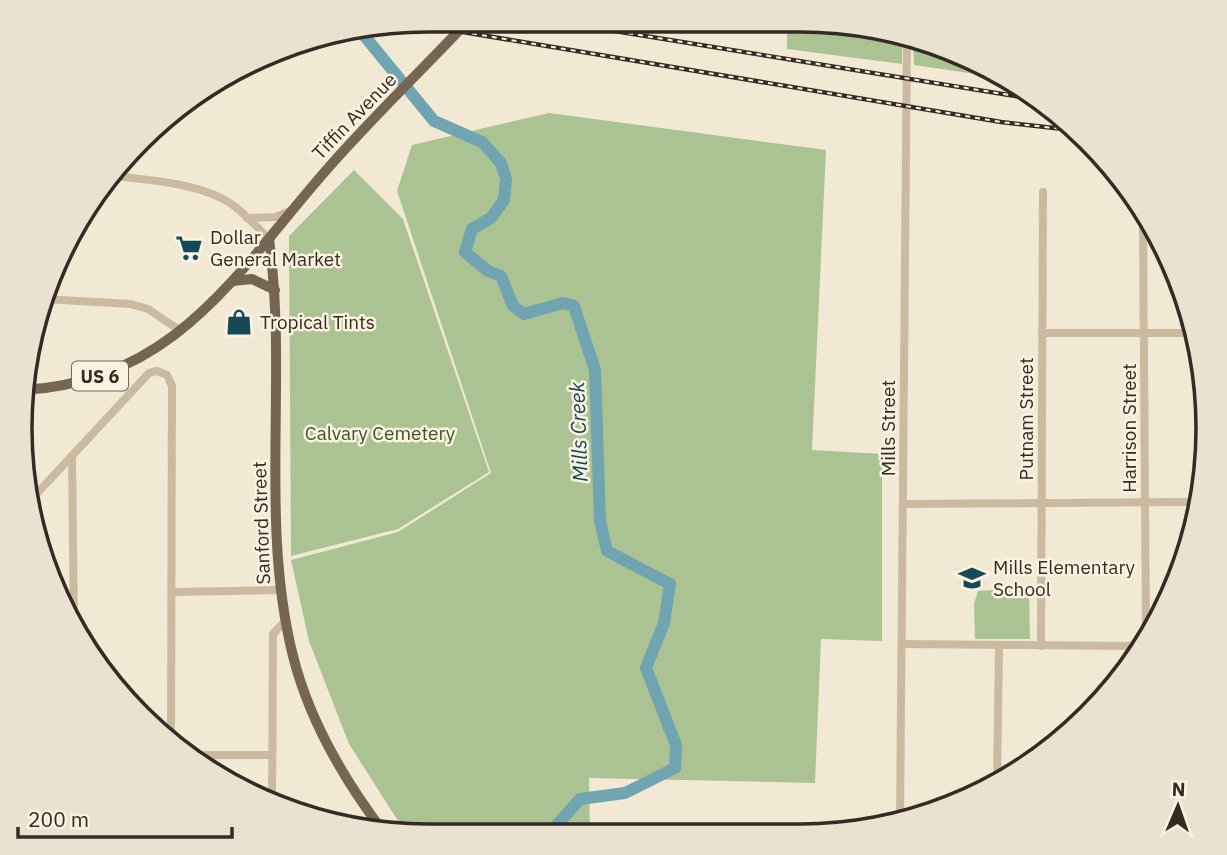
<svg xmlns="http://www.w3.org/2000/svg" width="1227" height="855" font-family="'IBM Plex Sans',sans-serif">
	<rect width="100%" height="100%" fill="#f2e9d4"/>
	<g fill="#abc293">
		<path d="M787 26 880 27 902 36V64L787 49Z"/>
		<path d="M913 40 1004 74 1010 79 914 65Z"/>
		<path d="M549 113 826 150 812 450 882 454V641L821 639 815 783 589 778 590 834 411 835 400 824 349 744 309 641 291 560 398 532 491 473 397 191 412 145Z"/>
		<path d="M354 170 403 219 489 472 398 529 291 556 289 236Z"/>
		<path d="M1029 588 1030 639H975L974 604 978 591Z"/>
	</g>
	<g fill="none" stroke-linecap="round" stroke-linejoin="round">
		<path stroke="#71a4b1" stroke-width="12" d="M358 28 434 121 482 142 501 163 506 179 504 200 491 218 472 229 465 252 488 271 501 276 513 306 524 314 563 303 574 306 595 370 600 521 607 551 670 584 664 623 646 668 676 745 675 768 625 793 580 799 549 834"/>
		<g stroke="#cbba9f" stroke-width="8">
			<path d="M110 175C149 181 200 182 233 205 246 215 258 228 269 239"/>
			<path d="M247 218 276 217 290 211"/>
			<path d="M1143 222 1146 634"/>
			<path d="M43 299 131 304 148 309 181 331"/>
			<path d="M1042 333H1191"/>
			<path d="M72 458 74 626"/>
			<path d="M29 502 149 373 157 371 167 375 172 386 171 736"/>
			<path d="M903 504 1194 502"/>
			<path d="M173 592 280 590"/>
			<path d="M902 644 1137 646"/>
			<path d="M1041 646 1043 192"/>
			<path d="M196 755H272"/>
			<path d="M997 782 999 646"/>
			<path d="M272 801 273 634 285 621"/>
			<path d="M900 818 907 37"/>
		</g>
		<g stroke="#776553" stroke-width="10">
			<path d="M269 239C288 377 259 521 293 656 309 720 343 778 382 830"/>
			<path d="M233 281 252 279 275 290"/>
			<path d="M23 390C176 382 238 270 329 167 374 116 423 69 469 20"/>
		</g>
		<g stroke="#342b24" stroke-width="4.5">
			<g id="rail">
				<path d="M403 22 1001 122 1072 130"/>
				<path d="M559 22 1034 99"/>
			</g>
		</g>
		<use href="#rail" stroke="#faf2e0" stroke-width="2" stroke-dasharray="5" stroke-linecap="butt"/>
	</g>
	<defs>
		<g id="supermarket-bare" transform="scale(2.1)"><path d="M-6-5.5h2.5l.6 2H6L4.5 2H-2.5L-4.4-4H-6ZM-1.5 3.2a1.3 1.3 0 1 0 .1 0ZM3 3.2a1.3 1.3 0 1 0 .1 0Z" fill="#164958" stroke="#faf2e0" stroke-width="2.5" paint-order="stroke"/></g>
		<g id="shop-bare" transform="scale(2.1)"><path d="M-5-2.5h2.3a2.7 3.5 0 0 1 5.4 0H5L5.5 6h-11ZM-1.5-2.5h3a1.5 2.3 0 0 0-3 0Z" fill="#164958" stroke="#faf2e0" stroke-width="2.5" paint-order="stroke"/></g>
		<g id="school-bare" transform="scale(2.1)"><path d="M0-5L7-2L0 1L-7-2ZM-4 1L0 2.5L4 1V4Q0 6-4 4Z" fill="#164958" stroke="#faf2e0" stroke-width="2.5" paint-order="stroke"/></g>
	</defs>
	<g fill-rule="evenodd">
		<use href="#supermarket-bare" x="189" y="248"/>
		<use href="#shop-bare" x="239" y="322"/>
		<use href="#school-bare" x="972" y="578"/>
	</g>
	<g text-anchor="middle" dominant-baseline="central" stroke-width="5" stroke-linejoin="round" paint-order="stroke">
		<rect fill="#faf2e0" stroke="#6f675c" stroke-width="2" x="72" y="361.5" width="56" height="29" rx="5"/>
		<g font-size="18" font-weight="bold" fill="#342b24">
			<text x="100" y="376">US 6</text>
		</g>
		<g font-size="19" fill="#342b24" stroke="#faf2e0">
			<text transform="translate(354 116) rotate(-46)">Tiffin Avenue</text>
			<text transform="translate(1026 419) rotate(-90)">Putnam Street</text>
			<text transform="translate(888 428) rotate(-90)">Mills Street</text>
			<text transform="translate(1129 428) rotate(-90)">Harrison Street</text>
			<text transform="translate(261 523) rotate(-92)">Sanford Street</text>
		</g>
		<g font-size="19" fill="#342b24" stroke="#faf2e0" text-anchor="start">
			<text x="210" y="237">Dollar<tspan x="210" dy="22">General Market</tspan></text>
			<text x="260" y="322">Tropical Tints</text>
			<text x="993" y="567">Mills Elementary<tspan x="993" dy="22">School</tspan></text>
		</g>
		<g font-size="19" fill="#3b5326" stroke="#faf2e0">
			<text x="380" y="433">Calvary Cemetery</text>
		</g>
		<g font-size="21" font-style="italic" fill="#164958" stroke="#faf2e0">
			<text transform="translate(578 432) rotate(-92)">Mills Creek</text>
		</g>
	</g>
	<path d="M0 0H1227V855H0ZM428 32H800A396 396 0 0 1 1196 428V428A396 396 0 0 1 800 824H428A396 396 0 0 1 32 428V428A396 396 0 0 1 428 32Z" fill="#eae2d1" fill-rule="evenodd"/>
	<path fill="none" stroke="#342b24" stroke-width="3.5" d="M428 32H800A396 396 0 0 1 1196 428V428A396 396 0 0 1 800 824H428A396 396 0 0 1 32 428V428A396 396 0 0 1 428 32Z"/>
	<g transform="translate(1178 806) rotate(2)" stroke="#faf2e0" stroke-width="5" paint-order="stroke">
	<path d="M0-5L12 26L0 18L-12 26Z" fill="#342b24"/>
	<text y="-10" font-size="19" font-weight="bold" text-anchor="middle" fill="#342b24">N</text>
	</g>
	<path d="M18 827v10h214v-10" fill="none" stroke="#342b24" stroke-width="3.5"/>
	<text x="28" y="827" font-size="21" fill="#342b24" stroke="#faf2e0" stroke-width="5" paint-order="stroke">200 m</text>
</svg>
